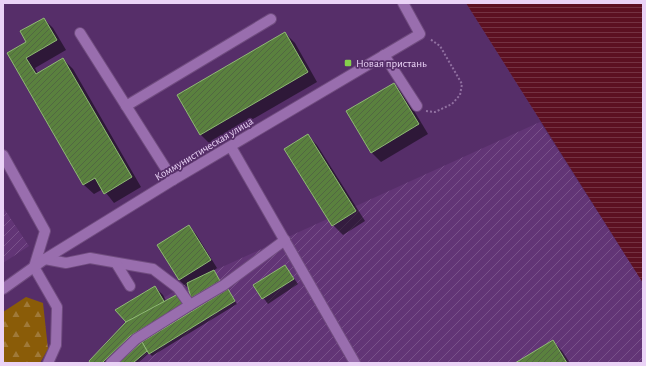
<svg xmlns="http://www.w3.org/2000/svg" width="646" height="366" font-family="'Alegreya Sans',sans-serif">
	<defs>
		<pattern id="industrial-furrows" width="10" height="10" patternUnits="userSpaceOnUse"><rect width="10" height="10" fill="#623576"/><path d="M-1 1l2-2M0 10L10 0M9 11l2-2" fill="none" stroke="#79518a"/></pattern>
		<pattern id="forest-firs" width="22" height="20" patternUnits="userSpaceOnUse"><rect width="22" height="20" fill="#8a5c08"/><path d="M5 1l3.5 6h-7zM16 11l3.5 6h-7z" fill="#a07a39"/></pattern>
		<pattern id="water-rules" width="6" height="5" patternUnits="userSpaceOnUse"><rect width="6" height="5" fill="#5c1021"/><path d="M0 2.5h6" fill="none" stroke="#743242"/></pattern>
		<pattern id="building-hatch" width="6" height="6" patternUnits="userSpaceOnUse"><rect width="6" height="6" fill="#5a813e"/><path d="M-1 1l2-2M0 6l6-6M5 7l2-2" fill="none" stroke="#526743"/></pattern>
	</defs>
	<rect width="100%" height="100%" fill="#562e69"/>
	<g fill="url(#industrial-furrows)">
		<path d="M540 122 643 283V363H88L126 322 187 283Z"/>
		<path d="M3 207 29 246 3 263Z"/>
	</g>
	<path fill="url(#forest-firs)" d="M26 297 43 303 48 349 40 363H3V312Z"/>
	<path fill="url(#water-rules)" d="M466 3H643V283Z"/>
	<g fill="#0007">
		<path d="M44 19 53 28 66 50 35 68 38 74 63 59 73 69 141 187 114 203 103 189 94 194 84 185 9 54 28 43Z"/>
		<path d="M285 33 295 43 317 82 210 144 201 135 178 96Z"/>
		<path d="M394 84 404 94 428 134 381 162 371 152Z"/>
		<path d="M308 136 317 145 365 221 343 235 333 225Z"/>
		<path d="M188 226 196 234 217 268 213 271 222 284 195 299 189 286 187 287 179 280Z"/>
		<path d="M285 266 298 284 268 304 254 285Z"/>
		<path d="M155 287 163 295 172 312 107 363H91Z"/>
		<path d="M228 291 237 304 152 356 149 353 138 363H120L142 343Z"/>
		<path d="M553 341 562 351 570 363H517Z"/>
	</g>
	<g fill="url(#building-hatch)" stroke="#8fb974">
		<path d="M44 18 57 40 26 58 36 74 63 58 132 177 104 194 95 178 83 185 7 53 26 42 20 31Z"/>
		<path d="M285 32 308 72 200 135 177 95Z"/>
		<path d="M394 83 419 124 371 153 346 111Z"/>
		<path d="M308 134 356 211 332 226 284 149Z"/>
		<path d="M189 225 211 260 179 280 157 245Z"/>
		<path d="M285 265 294 279 262 299 253 285Z"/>
		<path d="M214 270 220 281 191 298 187 283Z"/>
		<path d="M155 286 165 303 126 322 115 310Z"/>
		<path d="M228 289 235 301 149 354 142 342Z"/>
		<path d="M178 294 184 304 130 336 102 363H90L89 361 126 322Z"/>
		<path d="M553 340 567 363H515Z"/>
		<path d="M142 342 147 351 133 363H118Z"/>
	</g>
	<g fill="none" stroke-linecap="round" stroke-linejoin="round">
		<g stroke="#704c7f" stroke-width="12">
			<g id="minor">
				<path d="M80 33 173 180"/>
				<path d="M384 55 417 106"/>
				<path d="M126 106 271 19"/>
				<path d="M231 147 355 363"/>
				<path d="M3 155 45 231 34 267 57 307 56 345 48 363"/>
				<path d="M45 259 66 263 90 258 153 269 178 288 190 305 136 339 111 363"/>
				<path d="M116 263 130 286"/>
				<path d="M3 289 45 259 173 180 420 34 403 3"/>
				<path d="M190 305 224 285 285 240"/>
			</g>
		</g>
		<path stroke="#9170a1" stroke-width="2" stroke-dasharray="2 2" stroke-linecap="butt" d="M426 111 435 112 452 104 460 95 462 84 440 46 430 39"/>
		<use href="#minor" stroke="#996eae" stroke-width="10"/>
	</g>
	<rect fill="#85cf4c" stroke="#562e69" stroke-width="1.5" x="344" y="59" width="8" height="8" rx="2"/>
	<g text-anchor="middle" dominant-baseline="central" stroke-width="3.5" stroke-linejoin="round" paint-order="stroke">
		<g font-size="11" fill="#ead3f6" stroke="#562e69" text-anchor="start">
			<text x="356" y="63">Новая пристань</text>
		</g>
		<g font-size="11" fill="#ead3f6" stroke="#562e69">
			<text transform="translate(204 149) rotate(-31)">Коммунистическая улица</text>
		</g>
	</g>
	<rect width="646" height="366" fill="none" stroke="#ead3f6" stroke-width="8"/>
</svg>
